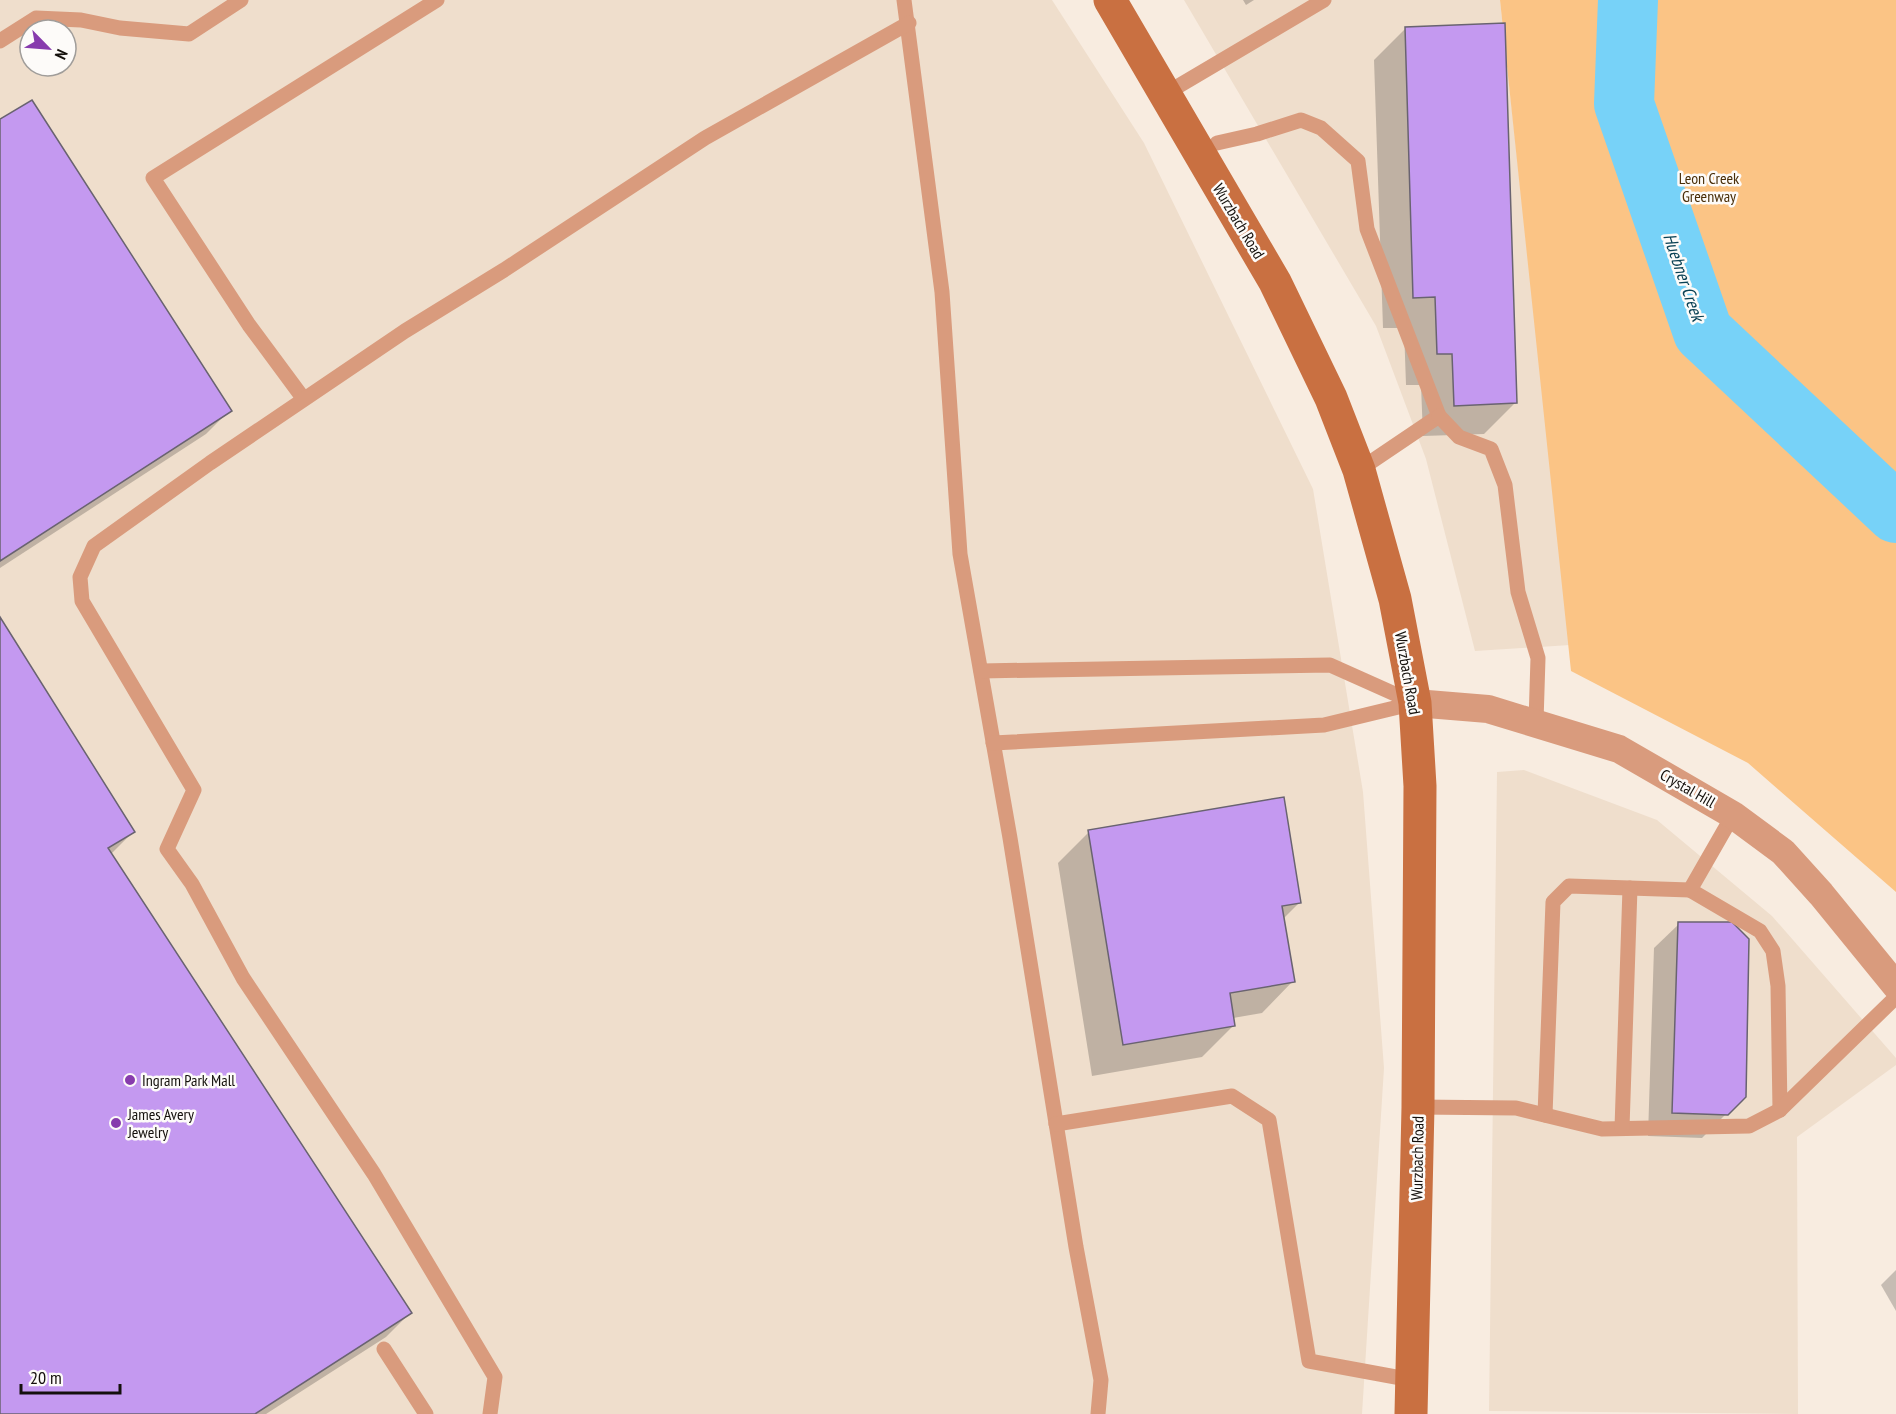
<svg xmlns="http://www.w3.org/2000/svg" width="1896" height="1414" font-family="'PT Sans Narrow',sans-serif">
	<rect width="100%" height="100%" fill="#f8ece0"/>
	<g fill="#efdecc" fill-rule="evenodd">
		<path d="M0 0H1052L1144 143 1313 489 1363 792 1384 1068 1362 1414H0ZM30 30H66V66H30Z"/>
		<path d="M1184 0H1500L1570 645 1475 651 1426 459 1376 326Z"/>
		<path d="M1524 770 1657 820 1772 916 1896 1058V1065L1797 1137 1798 1414 1489 1411 1497 772Z"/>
	</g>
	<path fill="#fbc485" d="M1500 0H1896V892L1748 763 1571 671Z"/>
	<g fill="#0003">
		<path d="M1243 0H1254L1246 5Z"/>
		<path d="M1406 28 1515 403 1484 434 1423 436 1421 385H1406L1404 328H1383L1374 60Z"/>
		<path d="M0 121 230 410 206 434 0 568Z"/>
		<path d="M0 620 133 832 111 854 410 1313 386 1337 266 1414H0Z"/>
		<path d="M1089 832 1300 902 1283 919 1293 981 1262 1013 1233 1018 1234 1025 1202 1057 1092 1076 1058 863Z"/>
		<path d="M1679 924 1744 1096 1702 1138 1648 1136 1654 948Z"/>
		<path d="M1896 1270V1311L1881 1285Z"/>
	</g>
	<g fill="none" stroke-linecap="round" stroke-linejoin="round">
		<path stroke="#77d2f8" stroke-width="60" d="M1628 0 1624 104 1703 332 1896 513"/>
	</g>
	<g fill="#c499f0" stroke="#696370" stroke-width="1.5">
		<path d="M1505 23 1517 403 1454 406 1452 354H1437L1435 297 1413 298 1405 27Z"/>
		<path d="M32 100 232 411 0 561V119Z"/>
		<path d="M0 617 135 832 108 848 412 1313 255 1414H0Z"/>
		<path d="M1284 797 1301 903 1282 906 1295 982 1230 993 1235 1026 1123 1045 1088 830Z"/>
		<path d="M1678 922H1732L1749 939 1746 1097 1728 1115 1672 1113Z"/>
	</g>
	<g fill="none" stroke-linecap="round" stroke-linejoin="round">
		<g stroke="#d99b7d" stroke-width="15">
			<path d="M904 0 942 292 960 554 1010 838 1076 1247 1101 1380 1098 1414"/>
			<path d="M0 41 36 18 81 20 120 28 189 34 241 0"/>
			<path d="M1165 94 1324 0"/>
			<path d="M1217 143 1257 134 1301 120 1321 128 1358 161 1367 229 1439 416 1359 470"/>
			<path d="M303 398 249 325 153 178 437 0"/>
			<path d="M1439 416 1459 437 1491 449 1505 485 1518 592 1538 658 1536 722"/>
			<path d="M981 671 1330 665 1415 703"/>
			<path d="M993 743 1324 725 1415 703"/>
			<path d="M1690 890 1760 931 1773 951 1778 986 1780 1110"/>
			<path d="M1418 1107 1516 1108 1602 1129 1749 1126 1780 1110 1896 997"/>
			<path d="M1545 1115 1553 902 1569 886 1690 890 1733 815"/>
			<path d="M1056 1124 1232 1096 1269 1120 1309 1361 1412 1380"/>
			<path d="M1622 1128 1630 888"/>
			<path d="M384 1349 426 1414"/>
			<path d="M490 1414 495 1377 374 1174 243 978 192 884 167 849 194 790 82 601 80 577 94 546 210 463 405 331 504 270 705 138 909 23"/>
		</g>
		<path stroke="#d99b7d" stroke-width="28" d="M1415 703 1488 709 1619 749 1733 815 1783 852 1821 894 1896 986"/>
		<path stroke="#c97041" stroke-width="33" d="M1110 0 1275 282 1331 398 1359 470 1395 599 1415 703 1420 786 1418 1107 1411 1414"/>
	</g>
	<g fill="#873bad" stroke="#fdfbf9" stroke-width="2">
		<circle cx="130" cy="1080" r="6"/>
		<circle cx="116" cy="1123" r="6"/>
	</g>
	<g text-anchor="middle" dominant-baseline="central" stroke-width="5" stroke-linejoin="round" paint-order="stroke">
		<g font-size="16" fill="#492e08" stroke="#fdfbf9">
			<text x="1709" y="178">Leon Creek<tspan x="1709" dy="18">Greenway</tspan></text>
		</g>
		<g font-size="16" fill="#14100c" stroke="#fdfbf9">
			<text transform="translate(1239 221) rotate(59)">Wurzbach Road</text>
			<text transform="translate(1408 673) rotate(80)">Wurzbach Road</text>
			<text transform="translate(1688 788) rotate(30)">Crystal Hill</text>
			<text transform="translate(1417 1158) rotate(-89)">Wurzbach Road</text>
		</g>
		<g font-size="16" fill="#14100c" stroke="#fdfbf9" text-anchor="start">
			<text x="142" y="1080">Ingram Park Mall</text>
			<text x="128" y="1114">James Avery<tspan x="128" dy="18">Jewelry</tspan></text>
		</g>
		<g font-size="18" font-style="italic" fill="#0a4255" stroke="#fdfbf9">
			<text transform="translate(1684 277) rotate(71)">Huebner Creek</text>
		</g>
	</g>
	<g transform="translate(48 48) rotate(115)"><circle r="28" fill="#fdfbf9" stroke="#a09d9a" stroke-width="1.5"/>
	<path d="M0-4.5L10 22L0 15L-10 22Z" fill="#873bad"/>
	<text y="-9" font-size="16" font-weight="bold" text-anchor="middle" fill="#14100c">N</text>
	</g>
	<path d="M21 1384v9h99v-9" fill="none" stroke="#14100c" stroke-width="3"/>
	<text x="30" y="1384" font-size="18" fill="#14100c" stroke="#fdfbf9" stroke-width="4.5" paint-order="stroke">20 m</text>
</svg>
